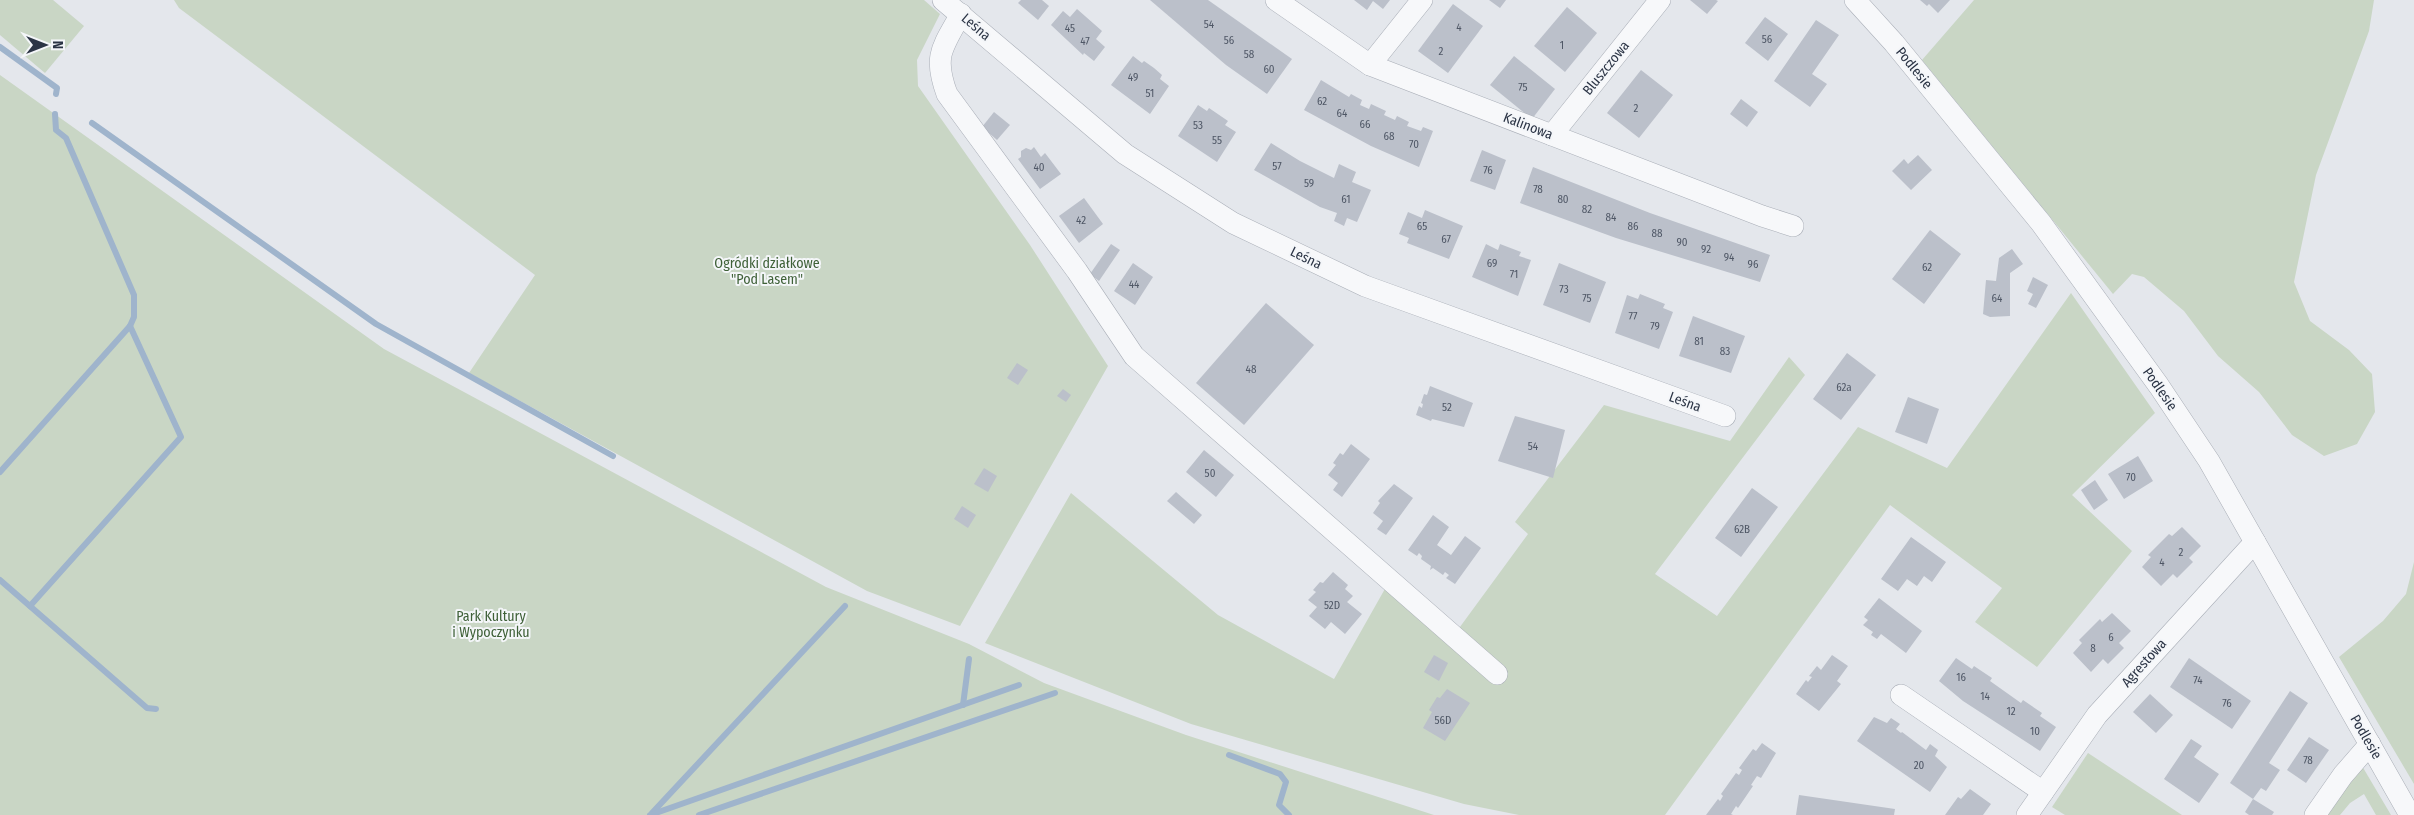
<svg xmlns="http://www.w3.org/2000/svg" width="2414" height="815" font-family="'Fira Sans Condensed',sans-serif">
	<rect width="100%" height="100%" fill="#e4e7ec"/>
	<g fill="#c9d6c5">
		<path d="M0 0H53L84 26 45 73 0 35Z"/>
		<path d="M174 0H924L940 14 917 60 918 86 1030 245 1108 366 960 626 867 591 469 373 535 275 179 8Z"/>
		<path d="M1974 0H2374L2369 31 2316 175 2294 282 2310 321 2349 350 2372 374 2375 412 2357 444 2324 456 2292 435 2259 392 2218 356 2184 311 2144 277 2132 274 2113 294 1922 60Z"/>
		<path d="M0 75 384 349 826 587 969 644 1044 683 1186 735 1434 815H0Z"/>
		<path d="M2071 293 2155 413 2072 495 2132 551 2037 667 1975 622 2002 588 1890 505 1665 815H1519L1464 804 1191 724 985 643 1071 493 1218 615 1334 679 1386 587 1457 631 1528 534 1515 522 1604 405 1730 441 1789 357 1805 375 1655 574 1717 616 1858 427 1947 468Z"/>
		<path d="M2414 562V784L2339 657 2383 621 2406 594Z"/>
		<path d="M2352 749 2391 815H2376L2364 794 2350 803 2340 815H2305Z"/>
		<path d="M2088 753 2182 815H2065L2052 807Z"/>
	</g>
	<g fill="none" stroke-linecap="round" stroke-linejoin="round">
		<g stroke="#9fb4cc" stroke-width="6">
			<path d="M0 47 57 88 56 94"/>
			<path d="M92 123 376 324 613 456"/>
			<path d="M0 472 130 326 134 317V295L66 138 56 130 55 114"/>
			<path d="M0 580 147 708 156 709"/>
			<path d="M30 606 181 437 130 326"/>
			<path d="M963 705 969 659"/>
			<path d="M1229 755 1280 774 1286 782 1279 805 1289 815"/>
			<path d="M652 813 845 606"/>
			<path d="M650 815 1019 685"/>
			<path d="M699 815 1055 693"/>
		</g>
	</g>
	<g fill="#bbc0ca">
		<path d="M1021 0H1042L1049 6 1038 20 1018 3Z"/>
		<path d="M1150 0H1208L1292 59 1267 94 1226 65Z"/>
		<path d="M1354 0H1390L1383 9 1373 1 1367 10Z"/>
		<path d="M1489 0H1506L1500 8Z"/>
		<path d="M1690 0H1716L1718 1 1707 14Z"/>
		<path d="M1920 0H1950L1938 13 1929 4 1927 6Z"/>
		<path d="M1453 4 1483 26 1448 73 1418 51Z"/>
		<path d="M1567 7 1597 33 1565 72 1534 46Z"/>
		<path d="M1077 9 1102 31 1096 39 1105 47 1094 61 1084 53 1083 55 1051 25 1063 11 1070 17Z"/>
		<path d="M1765 17 1788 34 1768 61 1745 43Z"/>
		<path d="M1816 20 1839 35 1812 74 1827 84 1810 107 1774 81Z"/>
		<path d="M1133 56 1142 63 1144 61 1154 68 1162 75 1160 79 1169 86 1150 114 1111 85Z"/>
		<path d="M1514 56 1555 89 1532 119 1490 85Z"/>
		<path d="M1641 70 1673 95 1639 138 1607 113Z"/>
		<path d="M1321 80 1349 97 1351 94 1362 100 1360 105 1369 109 1371 104 1386 111 1384 115 1395 120 1397 116 1409 122 1407 126 1421 131 1423 127 1433 131 1419 167 1371 146 1304 110Z"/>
		<path d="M1741 99 1758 112 1747 127 1730 114Z"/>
		<path d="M1198 105 1207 111 1209 108 1228 121 1225 125 1236 132 1217 162 1178 136Z"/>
		<path d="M994 112 1010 125 997 140 982 127Z"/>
		<path d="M1271 143 1300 161 1334 178 1339 164 1356 172 1352 182 1371 190 1357 222 1347 218 1344 226 1334 221 1337 213 1320 207 1254 170Z"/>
		<path d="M1034 147 1041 157 1045 153 1061 174 1040 189 1018 159 1021 157V151L1026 148 1031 150Z"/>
		<path d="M1482 150 1506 160 1495 190 1470 181Z"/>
		<path d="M1918 155 1932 170 1911 190 1892 171 1904 159 1908 164Z"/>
		<path d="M1533 167 1650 213 1770 255 1760 282 1616 238 1520 203Z"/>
		<path d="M1084 198 1103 224 1079 243 1059 216Z"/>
		<path d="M1425 210 1463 226 1449 259 1407 243 1409 238 1399 234 1408 212 1422 218Z"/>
		<path d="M1930 230 1961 254 1924 304 1892 279Z"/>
		<path d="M1111 244 1120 250 1099 281 1090 274Z"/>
		<path d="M1486 244 1498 250 1500 244 1521 252 1519 256 1531 260 1518 296 1472 277Z"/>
		<path d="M2012 249 2023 264 2010 273V316L1990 317 1983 314 1986 280 1996 281 1999 258Z"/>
		<path d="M1133 263 1153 277 1135 305 1114 291Z"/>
		<path d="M1559 263 1606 282 1590 323 1543 305Z"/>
		<path d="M2033 277 2048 285 2036 308 2028 304 2033 294 2027 291Z"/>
		<path d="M1640 294 1665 304 1663 308 1673 312 1659 349 1615 333 1627 295 1638 299Z"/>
		<path d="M1266 303 1314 345 1244 425 1196 383Z"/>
		<path d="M1693 316 1745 336 1731 373 1679 356Z"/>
		<path d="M1847 353 1876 375 1841 420 1813 399Z"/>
		<path d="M1017 363 1028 370 1018 385 1007 378Z"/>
		<path d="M1430 386 1473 403 1464 427 1432 419 1431 421 1416 415 1419 406 1422 408 1423 404 1421 403 1424 394 1427 395Z"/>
		<path d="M1063 389 1071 395 1066 402 1057 396Z"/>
		<path d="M1908 397 1939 409 1927 444 1895 432Z"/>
		<path d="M1515 416 1565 430 1553 478 1498 461Z"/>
		<path d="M1351 444 1370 459 1342 497 1333 490 1338 483 1328 475 1336 465 1333 463 1340 453 1343 455Z"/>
		<path d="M1204 450 1234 475 1216 497 1186 472Z"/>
		<path d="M2138 456 2153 481 2124 499 2108 474Z"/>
		<path d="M984 468 997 476 988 492 974 484Z"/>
		<path d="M2095 480 2108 500 2094 510 2081 490Z"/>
		<path d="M1394 484 1413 498 1386 535 1377 529 1383 521 1373 513 1380 503 1378 501Z"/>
		<path d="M1752 488 1778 507 1741 557 1715 538Z"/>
		<path d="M1176 492 1202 515 1194 524 1167 501Z"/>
		<path d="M962 506 976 515 968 528 954 519Z"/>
		<path d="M1433 515 1449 527 1437 545 1451 555 1465 536 1481 548 1455 584 1446 578 1449 575 1445 572 1443 575 1433 568 1430 570 1431 566 1421 559 1422 556 1419 553 1417 556 1408 550Z"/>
		<path d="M2182 527 2201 546 2189 558 2193 562 2177 578 2173 574 2161 586 2142 567 2151 557 2148 555 2169 534 2172 536Z"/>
		<path d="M1911 537 1946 562 1932 582 1924 576 1917 586 1907 579 1898 591 1881 579Z"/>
		<path d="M1333 572 1348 585 1345 589 1353 596 1347 602 1362 614 1345 634 1331 622 1325 629 1309 616 1317 607 1308 600 1316 592 1313 590 1320 582 1323 583Z"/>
		<path d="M1879 598 1922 631 1906 653 1881 634 1877 639 1871 635 1873 632 1863 625 1868 620 1864 617Z"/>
		<path d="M2112 613 2131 631 2119 643 2124 648 2108 664 2103 659 2091 672 2073 653 2082 643 2079 640 2100 619 2102 622Z"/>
		<path d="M1434 655 1448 663 1439 681 1424 672Z"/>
		<path d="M1832 655 1848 666 1837 681 1841 684 1819 711 1796 694 1806 680 1808 682 1812 677 1809 676 1817 666 1821 670Z"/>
		<path d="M1956 658 1972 669 1974 666 1992 678 1990 681 2021 703 2023 700 2042 713 2040 716 2056 727 2040 751 1963 701 1939 681Z"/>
		<path d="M2189 658 2251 701 2232 729 2170 687Z"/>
		<path d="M1447 689 1470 703 1445 741 1423 728 1432 712 1429 710 1437 697 1440 698Z"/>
		<path d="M2290 691 2308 703 2269 763 2280 770 2266 791 2261 788 2253 799 2230 783Z"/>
		<path d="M2150 694 2173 715 2156 733 2133 712Z"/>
		<path d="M1874 717 1887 723 1891 718 1900 724 1896 729 1901 733 1902 732 1926 750 1930 744 1938 750 1935 756 1947 767 1930 792 1857 741Z"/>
		<path d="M2309 737 2329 750 2306 783 2287 770Z"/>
		<path d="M2191 739 2202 746 2194 757 2219 774 2199 803 2164 779Z"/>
		<path d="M1762 743 1776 753 1761 778 1757 776 1751 785 1753 786 1738 808 1736 806 1731 814 1733 815H1706L1718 799 1720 801 1723 796 1721 794 1736 773 1739 775 1742 770 1739 768 1753 749 1756 751Z"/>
		<path d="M1970 789 1991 804 1983 815H1945L1958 797 1961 799Z"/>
		<path d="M1799 795 1895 809 1894 815H1796Z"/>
		<path d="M2253 799 2274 812 2272 815H2249L2245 812Z"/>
	</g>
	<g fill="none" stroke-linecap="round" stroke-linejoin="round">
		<g stroke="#a9aeb7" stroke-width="22">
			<g id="street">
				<path d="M943 0 1125 154 1233 223 1365 286 1725 416"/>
				<path d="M1276 0 1370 65 1762 216 1793 226"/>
				<path d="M1855 0 1894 43 2041 223 2159 386 2209 461 2410 815"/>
				<path d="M961 14C942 48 933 56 947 94L1077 271 1134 356 1497 674"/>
				<path d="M1370 65 1422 0"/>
				<path d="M1552 135 1660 0"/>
				<path d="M1901 695 2043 792"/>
				<path d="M2027 815 2097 715 2255 542"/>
				<path d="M2315 815 2343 775 2370 744"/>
			</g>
		</g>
		<use href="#street" stroke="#f7f8fa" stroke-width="21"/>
	</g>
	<g text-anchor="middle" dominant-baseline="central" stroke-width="4" stroke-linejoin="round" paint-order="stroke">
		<g font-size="11" fill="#4f5766">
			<text x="1209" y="24">54</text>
			<text x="1459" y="27">4</text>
			<text x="1070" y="28">45</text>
			<text x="1767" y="39">56</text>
			<text x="1229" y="40">56</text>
			<text x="1085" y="41">47</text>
			<text x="1562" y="45">1</text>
			<text x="1441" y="51">2</text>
			<text x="1249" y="54">58</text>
			<text x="1269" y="69">60</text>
			<text x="1133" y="77">49</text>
			<text x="1523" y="87">75</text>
			<text x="1150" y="93">51</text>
			<text x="1322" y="101">62</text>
			<text x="1636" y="108">2</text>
			<text x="1342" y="113">64</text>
			<text x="1365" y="124">66</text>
			<text x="1198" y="125">53</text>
			<text x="1389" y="136">68</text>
			<text x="1217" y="140">55</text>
			<text x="1414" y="144">70</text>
			<text x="1277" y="166">57</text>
			<text x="1039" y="167">40</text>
			<text x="1488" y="170">76</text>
			<text x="1309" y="183">59</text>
			<text x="1538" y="189">78</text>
			<text x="1346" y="199">61</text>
			<text x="1563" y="199">80</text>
			<text x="1587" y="209">82</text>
			<text x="1611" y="217">84</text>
			<text x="1081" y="220">42</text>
			<text x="1422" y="226">65</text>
			<text x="1633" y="226">86</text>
			<text x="1657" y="233">88</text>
			<text x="1446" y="239">67</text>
			<text x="1682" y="242">90</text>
			<text x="1706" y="249">92</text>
			<text x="1729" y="257">94</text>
			<text x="1492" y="263">69</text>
			<text x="1753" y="264">96</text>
			<text x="1927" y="267">62</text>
			<text x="1514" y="274">71</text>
			<text x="1134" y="284">44</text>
			<text x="1564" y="289">73</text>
			<text x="1587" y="298">75</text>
			<text x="1997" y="298">64</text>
			<text x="1633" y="316">77</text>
			<text x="1655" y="326">79</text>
			<text x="1699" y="341">81</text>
			<text x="1725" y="351">83</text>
			<text x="1251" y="369">48</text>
			<text x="1844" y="387">62a</text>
			<text x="1447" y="407">52</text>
			<text x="1533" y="446">54</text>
			<text x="1210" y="473">50</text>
			<text x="2131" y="477">70</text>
			<text x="1742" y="529">62B</text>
			<text x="2181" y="552">2</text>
			<text x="2162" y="562">4</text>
			<text x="1332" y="605">52D</text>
			<text x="2111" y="637">6</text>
			<text x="2093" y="648">8</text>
			<text x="1961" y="677">16</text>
			<text x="2198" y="680">74</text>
			<text x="1985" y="696">14</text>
			<text x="2227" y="703">76</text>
			<text x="2011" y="711">12</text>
			<text x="1443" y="720">56D</text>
			<text x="2035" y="731">10</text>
			<text x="2308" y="760">78</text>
			<text x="1919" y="765">20</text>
		</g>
		<g font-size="14" fill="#2b3445" stroke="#f4f6f9">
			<text transform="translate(976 27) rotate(40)">Leśna</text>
			<text transform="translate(1606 68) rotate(-51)">Bluszczowa</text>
			<text transform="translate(1914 68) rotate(51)">Podlesie</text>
			<text transform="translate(1528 126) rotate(21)">Kalinowa</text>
			<text transform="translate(1306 258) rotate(26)">Leśna</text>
			<text transform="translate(2160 389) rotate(55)">Podlesie</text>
			<text transform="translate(1685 402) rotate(20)">Leśna</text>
			<text transform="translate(2144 663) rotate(-48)">Agrestowa</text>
			<text transform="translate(2366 737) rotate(60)">Podlesie</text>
		</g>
		<g font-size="14" fill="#3f6138" stroke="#f4f6f9">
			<text x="767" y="263">Ogródki działkowe<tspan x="767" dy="16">"Pod Lasem"</tspan></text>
			<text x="491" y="616">Park Kultury<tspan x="491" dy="16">i Wypoczynku</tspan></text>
		</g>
	</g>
	<g transform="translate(45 45) rotate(90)" stroke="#f4f6f9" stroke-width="4" paint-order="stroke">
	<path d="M0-4L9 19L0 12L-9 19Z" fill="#2b3445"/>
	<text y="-8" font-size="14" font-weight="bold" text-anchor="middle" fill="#2b3445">N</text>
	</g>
</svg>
